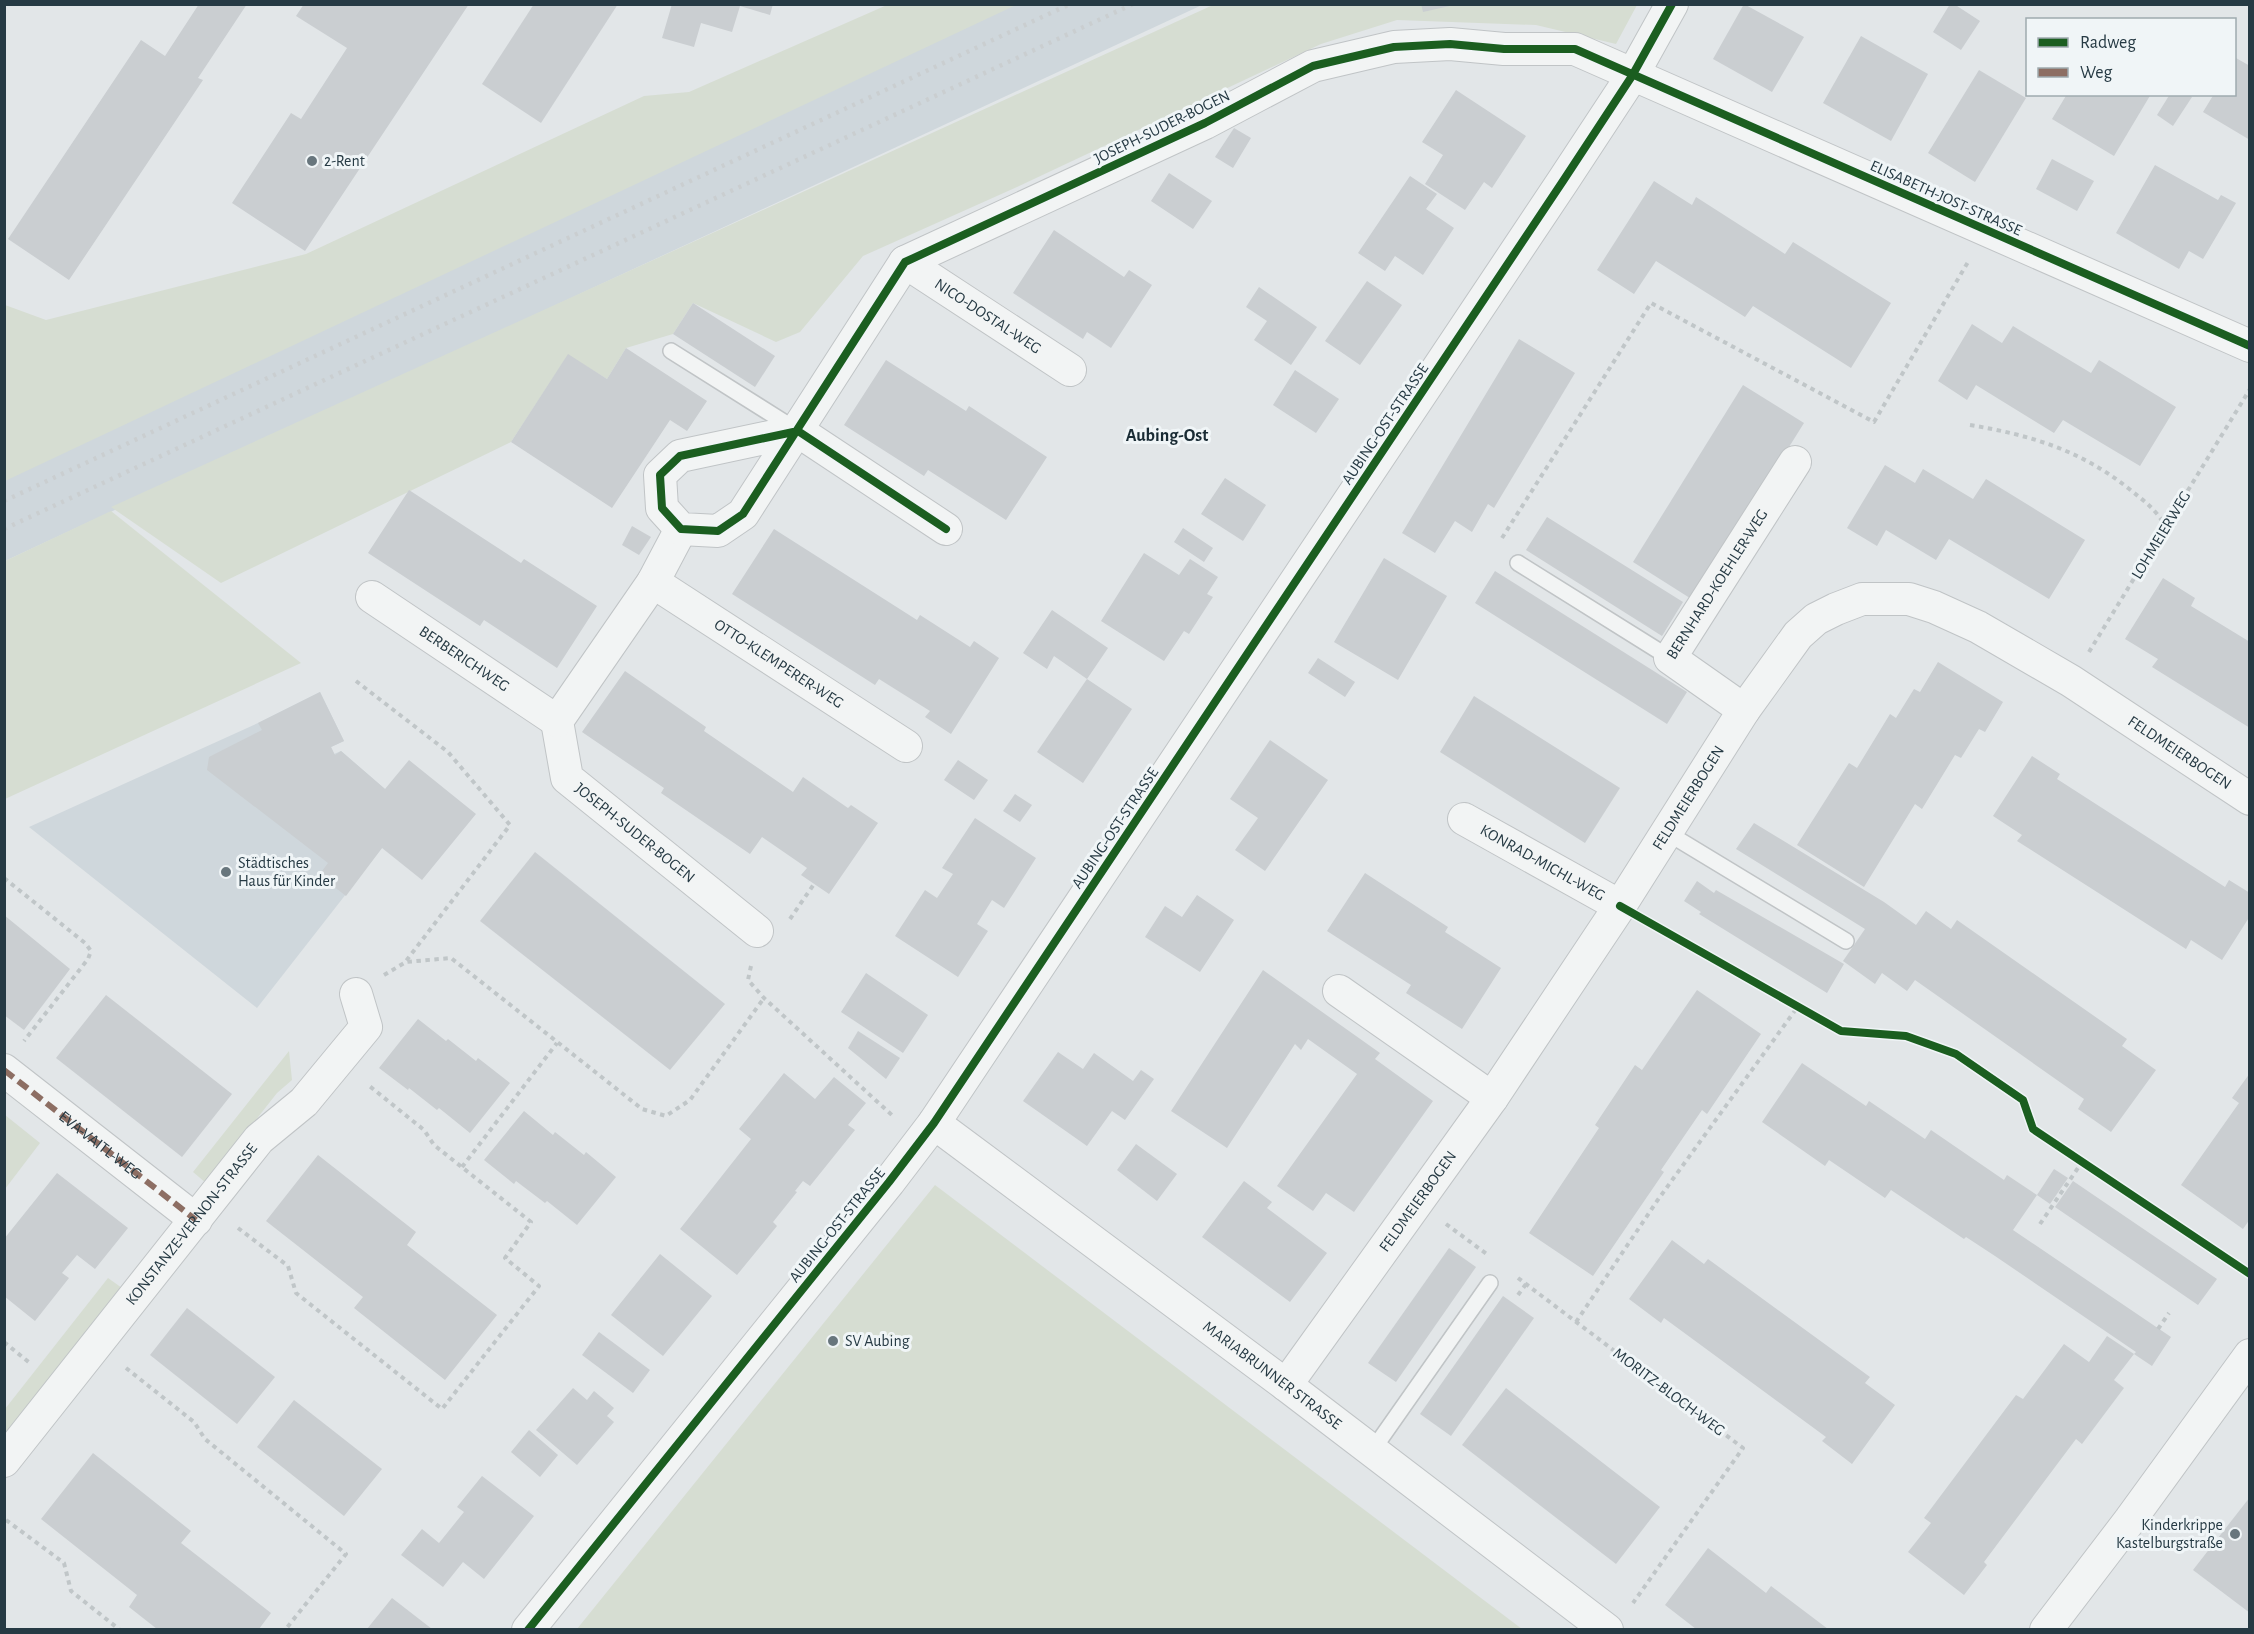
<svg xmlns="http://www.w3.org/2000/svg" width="2254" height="1634" font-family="'Alegreya Sans',sans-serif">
	<rect width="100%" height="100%" fill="#e2e6e8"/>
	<g fill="#cfd7dc">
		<path d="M975 5H1202L5 561 4 459Z"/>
		<path d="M320 692 344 741 331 747 334 754 341 751 385 789 355 827 382 848 257 1008 29 827 258 723Z"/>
	</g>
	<g fill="#d6ddd2">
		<path d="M887 5H1016L5 481V305L46 320 306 254 644 96 689 92Z"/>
		<path d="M1213 5H1637L1616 44 1536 25 1397 20 1321 44 1017 187 863 256 800 332 776 342 693 303 673 334 626 348 607 379 568 355 511 442 221 583 111 507Z"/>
		<path d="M111 511 301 663 5 799V561Z"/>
		<path d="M289 1051 292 1080 277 1093 206 1183 193 1172Z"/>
		<path d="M5 1115 40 1143 5 1189Z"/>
		<path d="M935 1185 1522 1629H577Z"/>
		<path d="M108 1278 122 1288 5 1436V1409Z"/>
	</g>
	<g fill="#caced1">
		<path d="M199 4H247L198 78 203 80 69 280 8 239 141 40 165 56Z"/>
		<path d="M304 4H469L305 251 232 203 291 113 301 119 347 48 296 16Z"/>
		<path d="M534 4H618L541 123 482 84Z"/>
		<path d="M672 4H773L770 15 740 6 732 32 701 23 694 47 662 38Z"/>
		<path d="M1421 4H1454V5L1423 12Z"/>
		<path d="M1744 4 1804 37 1772 92 1713 59Z"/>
		<path d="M1950 4H1954L1980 21 1961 50 1933 32Z"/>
		<path d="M1861 36 1928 74 1891 141 1823 103Z"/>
		<path d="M2236 58 2250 66V140L2203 112 2214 94H2235Z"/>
		<path d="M1979 70 2026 98 1975 182 1928 153Z"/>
		<path d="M1456 90 1526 136 1492 188 1484 182 1465 210 1425 184 1443 155 1422 142Z"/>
		<path d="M2067 94H2151L2114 156 2052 119Z"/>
		<path d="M2170 94H2188L2192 97 2173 126 2157 115Z"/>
		<path d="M1234 128 1251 138 1233 168 1215 157Z"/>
		<path d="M2052 159 2094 181 2077 211 2036 189Z"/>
		<path d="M2155 165 2218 200 2221 195 2236 203 2203 259 2189 251 2179 269 2116 233Z"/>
		<path d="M1169 173 1212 201 1193 229 1151 201Z"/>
		<path d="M1410 176 1437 194 1426 209 1454 228 1423 275 1395 256 1385 271 1358 253Z"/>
		<path d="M1654 181 1692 205 1696 197 1785 254 1793 242 1891 303 1851 368 1753 306 1745 317 1656 261 1634 294 1597 270Z"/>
		<path d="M1054 230 1124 277 1129 270 1152 285 1111 348 1087 332 1083 339 1013 293Z"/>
		<path d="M1367 281 1402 305 1360 365 1325 341Z"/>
		<path d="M1259 287 1317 327 1291 365 1254 340 1267 321 1246 307Z"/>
		<path d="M693 303 775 356 755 387 673 334Z"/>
		<path d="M1972 324 2002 343 2013 326 2091 373 2099 360 2176 407 2140 466 2063 420 2054 433 1976 385 1967 400 1938 381Z"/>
		<path d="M1519 339 1575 373 1494 508 1488 504 1472 532 1455 521 1435 553 1402 533Z"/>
		<path d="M626 348 707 401 687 431 670 420 612 508 511 442 568 354 607 379Z"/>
		<path d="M886 360 966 411 969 406 1047 457 1006 520 928 470 924 476 844 425Z"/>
		<path d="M1295 370 1339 399 1316 433 1273 405Z"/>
		<path d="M1743 385 1804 423 1693 600 1633 562Z"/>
		<path d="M1885 465 1915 483 1923 469 1973 499 1986 479 2085 540 2049 599 1949 539 1936 560 1886 530 1877 546 1847 528Z"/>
		<path d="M1225 478 1266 505 1243 541 1201 514Z"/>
		<path d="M409 490 521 563 524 559 597 606 557 668 484 620 480 626 368 553Z"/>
		<path d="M1547 517 1683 602 1662 636 1526 550Z"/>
		<path d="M632 526 651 537 639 555 622 545Z"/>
		<path d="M1183 528 1213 548 1204 562 1174 542Z"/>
		<path d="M774 529 917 620 920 615 970 647 974 641 999 658 951 734 925 717 930 711 879 679 875 685 732 594Z"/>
		<path d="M1144 553 1179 575 1190 559 1218 577 1207 594 1213 597 1189 634 1184 631 1164 661 1101 621Z"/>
		<path d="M1384 558 1447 596 1398 680 1334 642Z"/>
		<path d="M1495 571 1687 692 1667 724 1475 603Z"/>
		<path d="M2163 578 2195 598 2191 606 2250 642V728L2152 667 2158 659 2125 639Z"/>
		<path d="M1052 610 1108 648 1087 679 1054 656 1047 669 1023 653Z"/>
		<path d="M1318 658 1355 682 1345 697 1308 673Z"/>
		<path d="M1938 662 2003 702 1985 732 1979 729 1961 758 1955 755 1922 809 1915 804 1864 887 1797 845 1849 763 1857 768 1890 714 1896 718 1914 689 1920 692Z"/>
		<path d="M625 671 706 727 704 731 793 792 803 777 848 808 851 805 878 823 829 894 801 875 807 868 762 837 750 854 661 793 664 788 582 732Z"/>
		<path d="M1087 679 1132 709 1083 783 1037 752Z"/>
		<path d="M320 692 344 741 331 747 335 755 341 751 385 789 409 760 476 814 422 880 382 848 346 896 319 875 328 863 207 770 209 757 262 730 258 723Z"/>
		<path d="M1474 696 1620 788 1585 843 1440 752Z"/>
		<path d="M1270 740 1328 780 1265 871 1235 850 1258 818 1230 799Z"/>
		<path d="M2032 756 2060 774 2057 779 2225 887 2229 880 2250 893V916L2222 960 2191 940 2186 949 2017 841 2022 835 1993 816Z"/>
		<path d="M958 760 988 780 974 800 944 780Z"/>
		<path d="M1015 794 1032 805 1020 822 1003 811Z"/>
		<path d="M975 818 1036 858 1004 908 992 900 977 924 988 931 958 977 895 936 925 890 937 898 953 874 942 868Z"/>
		<path d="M1754 823 1884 902 1916 925 1926 911 1951 929 1957 920 2127 1039 2122 1046 2156 1070 2111 1132 2078 1109 2084 1099 1915 980 1907 991 1882 973 1875 984 1843 961 1865 929 1736 849Z"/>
		<path d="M535 852 725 1004 670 1070 480 921Z"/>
		<path d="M1365 873 1448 927 1445 932 1501 968 1462 1029 1406 993 1411 985 1327 931Z"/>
		<path d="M1697 881 1714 893 1716 890 1844 964 1827 993 1699 914 1701 912 1684 901Z"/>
		<path d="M1197 895 1234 920 1200 972 1145 937 1165 906 1182 917Z"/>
		<path d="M4 915 70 969 24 1030 4 1015Z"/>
		<path d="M1263 970 1380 1053 1375 1059 1433 1101 1354 1212 1326 1193 1313 1211 1277 1186 1357 1074 1308 1039 1301 1050 1295 1044 1227 1148 1171 1111Z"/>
		<path d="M866 973 928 1015 903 1053 841 1012Z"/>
		<path d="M1697 990 1761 1034 1707 1114 1702 1110 1661 1170 1664 1172 1593 1276 1529 1233 1599 1128 1595 1125 1635 1065 1642 1070Z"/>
		<path d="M106 995 232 1094 182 1157 56 1058Z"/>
		<path d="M418 1019 446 1041 448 1039 476 1061 478 1058 510 1083 470 1133 439 1108 437 1110 409 1088 408 1090 379 1068Z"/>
		<path d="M858 1031 900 1058 886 1079 848 1048Z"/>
		<path d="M1058 1052 1083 1069 1094 1053 1133 1081 1141 1070 1154 1079 1125 1120 1112 1111 1087 1146 1023 1101Z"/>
		<path d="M1802 1063 1866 1106 1869 1101 1925 1139 1931 1130 2004 1180 2007 1175 2037 1195 2013 1230 2171 1337 2152 1366 2134 1354 2136 1352 1995 1256 1966 1237 1964 1239 1891 1190 1885 1198 1829 1160 1825 1166 1762 1122Z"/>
		<path d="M784 1073 815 1099 834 1077 866 1103 848 1125 855 1130 810 1186 803 1181 795 1191 797 1192 773 1222 777 1226 737 1275 680 1229 751 1139 739 1129Z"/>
		<path d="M2250 1073V1219L2243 1229 2181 1185 2239 1103 2232 1098Z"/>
		<path d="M524 1111 553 1135 555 1132 584 1155 586 1152 616 1177 577 1225 547 1201 545 1203 516 1181 514 1184 484 1160Z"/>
		<path d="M1136 1144 1177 1174 1157 1201 1117 1170Z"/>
		<path d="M318 1155 416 1232 407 1245 497 1315 445 1380 354 1308 363 1297 266 1221Z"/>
		<path d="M2054 1169 2068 1178 2050 1204 2037 1195Z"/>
		<path d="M57 1173 128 1228 95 1269 77 1255 62 1273 69 1278 35 1321 4 1296V1239Z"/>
		<path d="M1244 1181 1272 1202 1267 1208 1327 1253 1290 1302 1202 1237Z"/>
		<path d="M2073 1181 2217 1279 2198 1305 2055 1207Z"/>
		<path d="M1672 1240 1704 1264 1708 1259 1870 1377 1865 1383 1895 1405 1852 1464 1822 1441 1826 1437 1664 1318 1661 1323 1629 1299Z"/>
		<path d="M1449 1248 1476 1267 1396 1382 1368 1363Z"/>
		<path d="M660 1254 712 1296 663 1356 611 1315Z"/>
		<path d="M1503 1296 1534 1318 1451 1436 1420 1414Z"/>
		<path d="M187 1308 275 1377 237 1424 150 1355Z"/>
		<path d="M599 1332 650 1370 633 1393 582 1355Z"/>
		<path d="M2107 1336 2134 1354 2114 1380 2124 1388 2082 1444 2076 1439 1984 1562 1987 1565 1964 1595 1908 1552 1931 1523 1924 1518 2016 1395 2023 1399 2064 1344 2089 1362Z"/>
		<path d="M573 1388 587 1400 594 1391 614 1408 607 1416 614 1422 577 1465 536 1430Z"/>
		<path d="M1506 1388 1660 1507 1616 1564 1462 1445Z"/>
		<path d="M294 1400 382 1469 344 1516 257 1447Z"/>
		<path d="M529 1430 558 1455 540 1477 511 1452Z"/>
		<path d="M93 1453 191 1531 181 1543 271 1613 259 1629H157L129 1607 137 1595 41 1519Z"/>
		<path d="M482 1476 534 1516 484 1579 463 1562 443 1587 401 1555 422 1529 439 1543 464 1512 457 1507Z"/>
		<path d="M2250 1497V1613L2193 1570Z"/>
		<path d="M1708 1548 1766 1593 1771 1586 1828 1629H1696L1665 1605Z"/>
		<path d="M392 1598 432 1629H367Z"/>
	</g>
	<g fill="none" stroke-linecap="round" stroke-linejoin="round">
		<g stroke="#c0c4c6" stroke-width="18">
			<g id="lane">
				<path d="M671 351 795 429"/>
				<path d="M1518 563 1670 658"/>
				<path d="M1666 832 1846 941"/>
				<path d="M1372 1451 1490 1283"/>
			</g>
		</g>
		<g stroke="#c0c4c6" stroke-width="34">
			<g id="street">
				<path id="s1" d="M905 262 1070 370"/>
				<path id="s2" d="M681 529 653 582 557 721 567 778 757 931"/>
				<path d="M946 529 798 431 680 456 660 475 662 508 681 529 718 531 743 514 905 262 1205 123 1313 66 1394 47 1450 44 1504 49H1575L2250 346"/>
				<path id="s3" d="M653 582 906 746"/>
				<path id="s4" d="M372 597 557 721"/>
				<path id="s5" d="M1744 710 1670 658 1795 462"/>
				<path id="s6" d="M1464 819 1620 906"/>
				<path d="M1339 991 1492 1098"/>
				<path id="s7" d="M4 1070 196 1220"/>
				<path id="s8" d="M934 1123 1286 1385 1607 1630"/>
				<path id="s9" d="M1286 1385 1492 1098 1620 906 1744 710 1798 635 1816 619 1836 609 1862 599H1909L1934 607 1978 627 2071 681 2250 799"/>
				<path id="s10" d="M4 1461 259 1139 304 1102 366 1027 356 994"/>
				<path d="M528 1630 889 1182 934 1123 1563 181 1632 76 1672 4"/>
				<path d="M2046 1630 2130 1520 2250 1355"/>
			</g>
		</g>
		<g stroke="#c0c6c8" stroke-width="4" stroke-dasharray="4.5 4.5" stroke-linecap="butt">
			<path d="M1970 425C2030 435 2080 450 2128 488 2144 501 2155 508 2166 527"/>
			<path d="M1502 538 1651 303 1874 422 1968 262"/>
			<path d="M2089 652 2250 389"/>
			<path d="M356 681 448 752 510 825 406 961"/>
			<path d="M4 878 85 943 91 951 88 959 24 1041"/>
			<path d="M790 919 814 884"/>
			<path d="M751 966 748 980 764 998 894 1117"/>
			<path d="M384 975 406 962 451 958 642 1109 666 1116 690 1100 764 998"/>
			<path d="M462 1167 557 1043"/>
			<path d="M1446 1224 1488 1255"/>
			<path d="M2040 1224 2082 1162"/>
			<path d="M238 1228 288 1266 296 1293 442 1409 539 1286 505 1258 531 1222 434 1145 424 1130 367 1084"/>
			<path d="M1518 1278 1743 1448 1633 1603"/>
			<path d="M1518 1295 1526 1284"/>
			<path d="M1576 1322 1657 1201 1799 1005"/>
			<path d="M2158 1329 2169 1313"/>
			<path d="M4 1342 31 1364"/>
			<path d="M126 1368 194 1422 205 1439 346 1554 285 1630"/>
			<path d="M6 1520 64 1563 71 1591 120 1630"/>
		</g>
		<use href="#lane" stroke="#f2f4f4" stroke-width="15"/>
		<use href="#street" stroke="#f2f4f4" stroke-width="32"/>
		<g stroke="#caced0" stroke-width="4.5" stroke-dasharray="3 6" stroke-linecap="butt">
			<path d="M4 501 1070 4"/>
			<path d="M4 529 1133 4"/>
		</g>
		<path stroke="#8d6e63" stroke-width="6" stroke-dasharray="12 6" stroke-linecap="butt" d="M4 1070 196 1220"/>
		<g stroke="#f0f5f7" stroke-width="11">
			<g id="cycleway">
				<path d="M946 529 798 431 680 456 660 475 662 508 681 529 718 531 743 514 905 262 1205 123 1313 66 1394 47 1450 44 1504 49H1575L2250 346"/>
				<path d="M1620 906 1841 1031 1906 1036 1956 1054 2023 1100 2033 1129 2250 1274"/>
				<path d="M528 1630 889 1182 934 1123 1563 181 1632 76 1672 4"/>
			</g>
		</g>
		<use href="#cycleway" stroke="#1b5e20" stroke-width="8"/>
	</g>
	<g fill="#68767d" stroke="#f0f5f7" stroke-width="2">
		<circle cx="312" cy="161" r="6"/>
		<circle cx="226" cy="872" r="6"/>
		<circle cx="833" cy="1341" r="6"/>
		<circle cx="2235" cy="1534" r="6"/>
	</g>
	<g text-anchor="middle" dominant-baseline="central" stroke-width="6" stroke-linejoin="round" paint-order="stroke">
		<g font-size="16" fill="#263a44" stroke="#f0f5f7">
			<text transform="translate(1162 127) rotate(-26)">JOSEPH-SUDER-BOGEN</text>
			<text transform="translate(1946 198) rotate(24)">ELISABETH-JOST-STRASSE</text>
			<text stroke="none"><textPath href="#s1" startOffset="99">NICO-DOSTAL-WEG</textPath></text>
			<text transform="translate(1385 424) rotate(-56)">AUBING-OST-STRASSE</text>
			<text transform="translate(2161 535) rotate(-59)">LOHMEIERWEG</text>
			<text stroke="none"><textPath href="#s5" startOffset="178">BERNHARD-KOEHLER-WEG</textPath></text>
			<text stroke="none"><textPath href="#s4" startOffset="111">BERBERICHWEG</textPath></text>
			<text stroke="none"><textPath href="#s3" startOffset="150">OTTO-KLEMPERER-WEG</textPath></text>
			<text stroke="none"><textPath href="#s9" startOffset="1342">FELDMEIERBOGEN</textPath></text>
			<text stroke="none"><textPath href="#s9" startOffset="712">FELDMEIERBOGEN</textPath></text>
			<text transform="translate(1115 828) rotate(-56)">AUBING-OST-STRASSE</text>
			<text stroke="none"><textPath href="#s2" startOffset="374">JOSEPH-SUDER-BOGEN</textPath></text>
			<text stroke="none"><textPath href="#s6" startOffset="90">KONRAD-MICHL-WEG</textPath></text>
			<text stroke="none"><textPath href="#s7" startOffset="122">EVA-VAITL-WEG</textPath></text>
			<text stroke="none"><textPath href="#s9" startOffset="226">FELDMEIERBOGEN</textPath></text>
			<text stroke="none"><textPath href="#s10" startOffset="302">KONSTANZE-VERNON-STRASSE</textPath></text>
			<text transform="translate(837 1225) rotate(-51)">AUBING-OST-STRASSE</text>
			<text stroke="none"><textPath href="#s8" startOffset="422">MARIABRUNNER STRASSE</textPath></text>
			<text transform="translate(1669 1392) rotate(37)">MORITZ-BLOCH-WEG</text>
		</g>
		<g font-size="16" fill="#263a44" stroke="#f0f5f7" text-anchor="start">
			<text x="324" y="161">2-Rent</text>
			<text x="238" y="863">Städtisches<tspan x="238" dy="18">Haus für Kinder</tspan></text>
			<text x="845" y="1341">SV Aubing</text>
			<text x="2223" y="1525" text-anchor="end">Kinderkrippe<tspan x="2223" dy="18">Kastelburgstraße</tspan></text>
		</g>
		<g font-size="18" font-weight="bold" fill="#192b34" stroke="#f0f5f7">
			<text x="1167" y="436">Aubing-Ost</text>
		</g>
	</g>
	<rect width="2254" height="1634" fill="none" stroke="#263a44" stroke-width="12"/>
	<rect x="2026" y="18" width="210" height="78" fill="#f0f5f7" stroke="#9faaaf" stroke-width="1.5"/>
	<rect x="2038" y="38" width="30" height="9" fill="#1b5e20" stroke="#9faaaf" stroke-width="1.5"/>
	<text x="2080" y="48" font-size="18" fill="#263a44">Radweg</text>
	<rect x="2038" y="68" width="30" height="9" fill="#8d6e63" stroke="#9faaaf" stroke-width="1.5"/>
	<text x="2080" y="78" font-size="18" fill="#263a44">Weg</text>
</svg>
